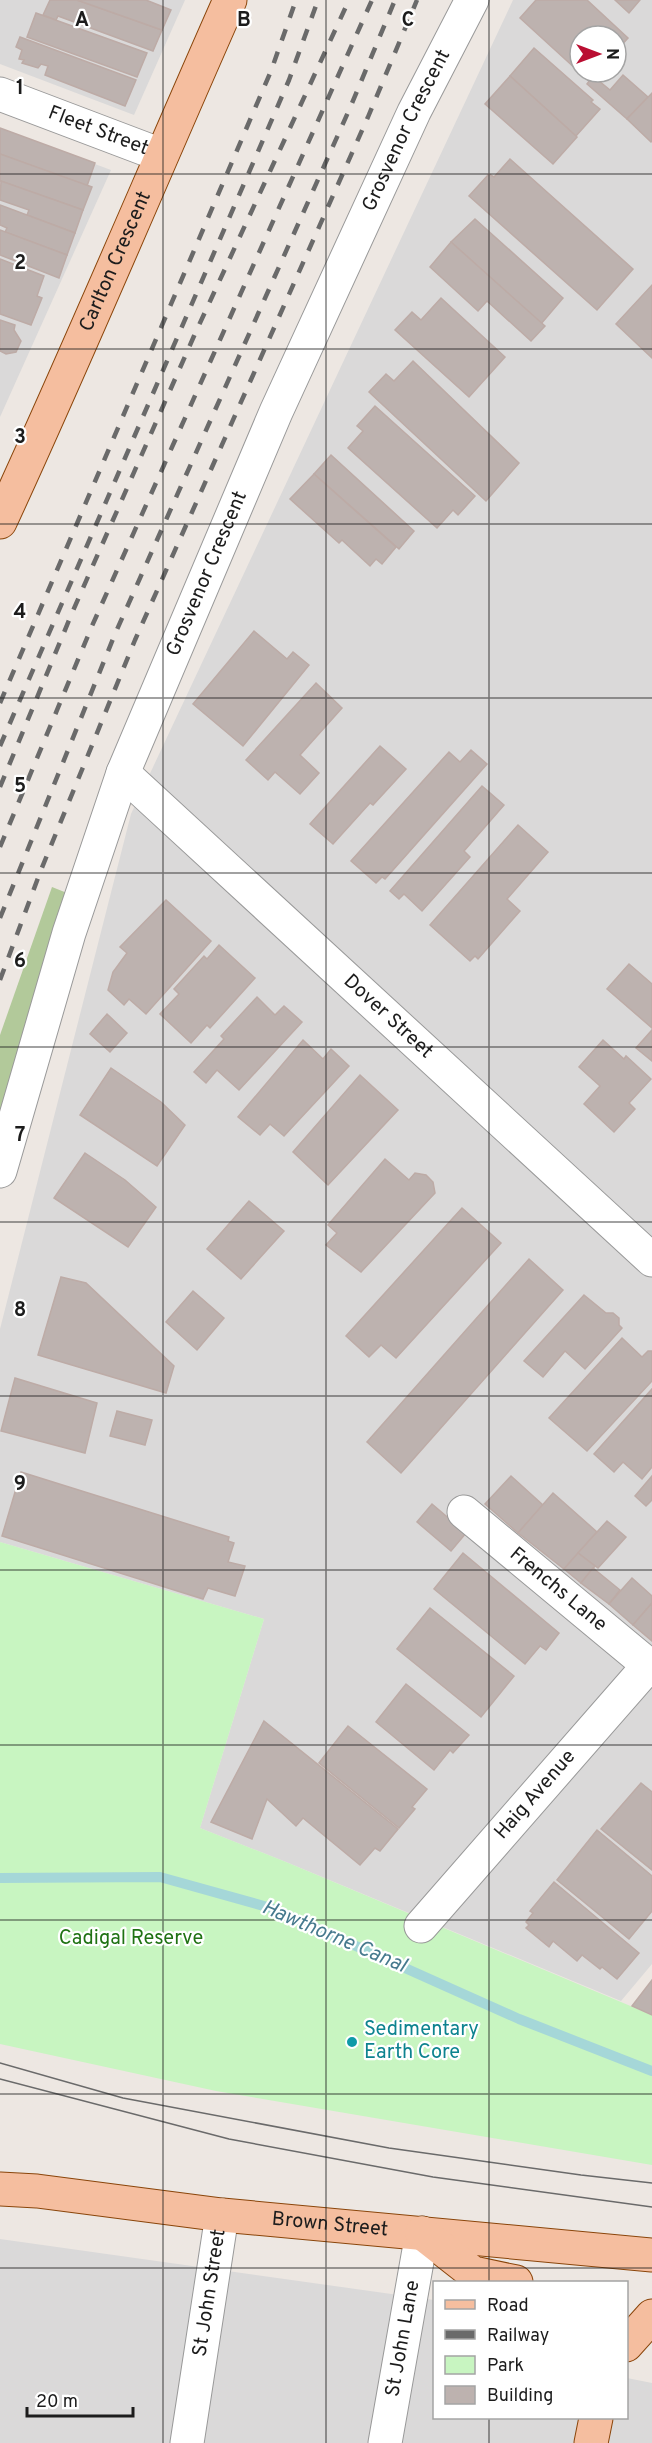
<svg xmlns="http://www.w3.org/2000/svg" width="652" height="2443" font-family="Overpass,sans-serif">
	<rect width="100%" height="100%" fill="#ede7e2"/>
	<g fill="#dad9d9" fill-rule="evenodd">
		<path d="M0 0H185L134 115 0 64Z"/>
		<path d="M513 0H652V1964L621 2001 286 1862 200 1828 264 1619 0 1542V1329L131 814ZM580 36H616V72H580Z"/>
		<path d="M0 129 111 170 0 417Z"/>
		<path d="M0 2239 434 2300V2418H626L627 2378 652 2383V2443H0Z"/>
	</g>
	<path fill="#b2c99a" d="M52 887 67 893 0 1116V1035Z"/>
	<path fill="#c8f5c1" d="M0 1542 264 1619 200 1828 286 1862 652 2015V2165L216 2091 0 2044Z"/>
	<g fill="none" stroke-linecap="round" stroke-linejoin="round">
		<path stroke="#a5d7d8" stroke-width="10" d="M0 1878 160 1877 271 1908 519 2019 652 2071"/>
	</g>
	<g fill="#bdb2af" stroke="#bdaba6" stroke-width="1.5">
		<path d="M50 0H77L162 30 153 51 58 16 56 20 43 15Z"/>
		<path d="M77 0H146L171 10 162 30Z"/>
		<path d="M536 0H587L628 38 616 51V36H580V72H597L589 81 520 18Z"/>
		<path d="M615 0H640L629 13Z"/>
		<path d="M36 13 147 53 137 77 27 37Z"/>
		<path d="M20 37 136 80 125 106 45 75 48 66 41 64 38 68 22 63 24 60 19 59 22 50 16 47Z"/>
		<path d="M534 48 593 100 591 102 600 109 576 136 510 76Z"/>
		<path d="M623 75 648 97 627 119 587 84 593 76 610 90Z"/>
		<path d="M510 76 577 137 553 164 485 104Z"/>
		<path d="M652 93V141L651 142 627 119Z"/>
		<path d="M0 128 95 163 87 186 0 154Z"/>
		<path d="M0 154 92 187 83 210 0 181Z"/>
		<path d="M510 159 633 269 597 310 469 196 489 174 494 177Z"/>
		<path d="M1 181 83 210 75 233 27 215 29 210 0 200Z"/>
		<path d="M0 205 75 233 67 255 5 232 7 228 0 225Z"/>
		<path d="M475 219 563 298 541 324 451 242Z"/>
		<path d="M0 230 67 255 59 278 0 255Z"/>
		<path d="M451 242 545 326 531 341 487 301 478 311 430 267Z"/>
		<path d="M0 259 44 276 37 296 42 298 31 325 0 314Z"/>
		<path d="M652 285V358L616 324Z"/>
		<path d="M441 298 505 357 469 397 395 330 412 312 421 320Z"/>
		<path d="M0 320 15 325 14 330 21 341 16 352 6 354 0 351Z"/>
		<path d="M413 361 519 463 486 501 369 392 386 374 394 381Z"/>
		<path d="M375 406 475 496 458 515 453 510 437 528 348 448 363 431 357 426Z"/>
		<path d="M331 455 414 531 399 549 314 474Z"/>
		<path d="M314 474 396 547 382 564 376 559 370 566 342 540 339 543 290 499Z"/>
		<path d="M254 631 287 659 293 652 309 665 243 746 193 704Z"/>
		<path d="M316 683 342 708 300 755 319 773 300 794 275 772 268 780 246 760Z"/>
		<path d="M380 746 406 769 373 805 370 803 333 844 310 824Z"/>
		<path d="M471 750 487 764 385 879 382 877 376 883 351 861 449 752 460 762Z"/>
		<path d="M482 786 504 805 464 851 470 857 422 911 404 894 399 899 390 891Z"/>
		<path d="M518 825 548 852 507 899 520 911 478 959 475 956 470 961 430 925Z"/>
		<path d="M166 900 211 941 146 1014 129 999 124 1005 108 990 113 972 127 953 120 947Z"/>
		<path d="M219 945 255 978 210 1028 207 1025 191 1043 160 1014 179 994 174 989 204 956 207 959Z"/>
		<path d="M629 964 652 984V1028L607 989Z"/>
		<path d="M257 997 275 1015 284 1006 302 1022 239 1090 217 1070 206 1083 194 1072 224 1039 221 1036Z"/>
		<path d="M107 1014 127 1033 110 1052 90 1034Z"/>
		<path d="M652 1030V1061L636 1048Z"/>
		<path d="M303 1040 323 1059 331 1049 349 1066 284 1136 270 1124 260 1135 238 1117Z"/>
		<path d="M603 1040 624 1059 626 1056 651 1079 629 1103 635 1109 614 1132 584 1104 600 1086 579 1067Z"/>
		<path d="M111 1068 161 1102 185 1125 157 1166 80 1115Z"/>
		<path d="M360 1075 398 1110 328 1185 293 1152Z"/>
		<path d="M85 1153 125 1180 156 1207 128 1247 54 1198Z"/>
		<path d="M385 1159 409 1180 415 1173 426 1175 433 1182 435 1193 361 1272 326 1245 337 1233 328 1225Z"/>
		<path d="M249 1201 284 1231 241 1279 207 1249Z"/>
		<path d="M462 1208 501 1243 396 1358 381 1345 369 1357 346 1336Z"/>
		<path d="M529 1259 563 1290 401 1473 367 1442Z"/>
		<path d="M61 1277 86 1283 174 1366 166 1393 38 1355Z"/>
		<path d="M193 1291 224 1318 197 1350 166 1322Z"/>
		<path d="M584 1295 606 1313H613L619 1318V1325L622 1328 585 1369 565 1351 543 1377 524 1361Z"/>
		<path d="M622 1338 642 1357 648 1351H652V1381L587 1451 549 1418Z"/>
		<path d="M15 1378 97 1403 85 1453 1 1431Z"/>
		<path d="M652 1389V1467L642 1479 623 1462 614 1472 594 1454Z"/>
		<path d="M117 1411 152 1420 145 1445 110 1436Z"/>
		<path d="M21 1472 229 1537 228 1541 234 1543 228 1562 245 1566 235 1596 208 1588 203 1599 2 1536Z"/>
		<path d="M511 1476 543 1505 518 1533 485 1504Z"/>
		<path d="M652 1476V1500L646 1506 635 1496Z"/>
		<path d="M553 1493 597 1532 564 1569 518 1533Z"/>
		<path d="M432 1504 466 1533 451 1551 417 1522Z"/>
		<path d="M607 1521 626 1537 598 1568 578 1553Z"/>
		<path d="M463 1553 559 1633 546 1650 540 1646 525 1664 434 1589Z"/>
		<path d="M578 1553 595 1566 581 1583 564 1569Z"/>
		<path d="M593 1568 620 1590 609 1604 581 1583Z"/>
		<path d="M632 1578 652 1596V1603L633 1625 609 1604Z"/>
		<path d="M652 1603V1641L633 1625Z"/>
		<path d="M430 1608 514 1676 481 1717 397 1649Z"/>
		<path d="M406 1684 469 1735 453 1753 450 1750 434 1770 376 1722Z"/>
		<path d="M264 1721 398 1829 380 1851 375 1848 360 1865 303 1818 296 1826 267 1799 252 1839 211 1822Z"/>
		<path d="M348 1726 427 1789 412 1807 415 1809 399 1828 319 1763Z"/>
		<path d="M641 1783 652 1792V1870L601 1829Z"/>
		<path d="M597 1830 652 1876V1911L629 1939 557 1880Z"/>
		<path d="M554 1882 639 1953 617 1979 602 1967 600 1969 582 1955 577 1961 553 1941 549 1947 526 1928 529 1925 526 1922 533 1913 530 1911Z"/>
		<path d="M652 1980V2015L632 2006Z"/>
	</g>
	<g fill="none" stroke-linecap="round" stroke-linejoin="round">
		<g stroke="#999" stroke-width="35">
			<g id="minor">
				<path id="s1" d="M0 94 161 155"/>
				<path id="s2" d="M123 773 652 1260"/>
				<path id="s3" d="M0 1171 69 933 123 773 276 412 414 112 472 0"/>
				<path id="s4" d="M464 1512 652 1668"/>
				<path id="s5" d="M421 1926 649 1665"/>
				<path id="s6" d="M187 2443 222 2215"/>
				<path id="s7" d="M385 2443 422 2233"/>
			</g>
		</g>
		<g stroke="#8a450a" stroke-width="35">
			<g id="major">
				<path id="s8" d="M0 522C80 349 153 174 230 0"/>
				<path id="s9" d="M0 2189 37 2191 222 2215 652 2255"/>
				<path d="M422 2233 473 2273 516 2282"/>
				<path d="M626 2345 652 2316"/>
				<path d="M591 2443 596 2418"/>
			</g>
		</g>
		<use href="#minor" stroke="#fff" stroke-width="33"/>
		<use href="#major" stroke="#f5be9f" stroke-width="33"/>
		<g stroke="#6a6a6a" stroke-width="1.5">
			<path d="M0 2063 123 2098 389 2148 581 2175 652 2183"/>
			<path d="M0 2079 229 2139 433 2177 652 2207"/>
		</g>
		<g stroke="#6a6a6a" stroke-width="4.5" stroke-dasharray="12 12" stroke-linecap="butt">
			<path d="M0 703 271 71 296 0"/>
			<path d="M0 746 289 80 318 0"/>
			<path d="M0 787 72 613 194 336 349 0"/>
			<path d="M0 847 92 626 372 0"/>
			<path d="M0 918 115 634 350 108 395 0"/>
			<path d="M0 980 41 870 135 640 368 117 417 0"/>
		</g>
	</g>
	<path fill="none" stroke="#1c1c1c" stroke-width="1.5" stroke-opacity="0.55" d="M163 0V2443M326 0V2443M489 0V2282M0 174H652M0 349H652M0 524H652M0 698H652M0 873H652M0 1047H652M0 1222H652M0 1396H652M0 1570H652M0 1745H652M0 1920H652M0 2094H652M0 2268H652M489 2418V2443"/>
	<circle fill="#0f9aa8" stroke="#fff" stroke-width="2" cx="352" cy="2042" r="6"/>
	<g text-anchor="middle" dominant-baseline="central" stroke-width="4.5" stroke-linejoin="round" paint-order="stroke">
		<g font-size="20" fill="#1c1c1c" stroke="#fff">
			<text stroke="none"><textPath href="#s1" startOffset="105">Fleet Street</textPath></text>
			<text stroke="none"><textPath href="#s3" startOffset="1119">Grosvenor Crescent</textPath></text>
			<text stroke="none"><textPath href="#s8" startOffset="285">Carlton Crescent</textPath></text>
			<text stroke="none"><textPath href="#s3" startOffset="633">Grosvenor Crescent</textPath></text>
			<text stroke="none"><textPath href="#s2" startOffset="360">Dover Street</textPath></text>
			<text stroke="none"><textPath href="#s4" startOffset="122">Frenchs Lane</textPath></text>
			<text stroke="none"><textPath href="#s5" startOffset="174">Haig Avenue</textPath></text>
			<text stroke="none"><textPath href="#s9" startOffset="332">Brown Street</textPath></text>
			<text stroke="none"><textPath href="#s6" startOffset="152">St John Street</textPath></text>
			<text stroke="none"><textPath href="#s7" startOffset="106">St John Lane</textPath></text>
		</g>
		<g font-size="20" fill="#1f7213" stroke="#fff">
			<text x="131" y="1939">Cadigal Reserve</text>
		</g>
		<g font-size="20" fill="#0d838f" stroke="#fff" text-anchor="start">
			<text x="364" y="2030">Sedimentary<tspan x="364" dy="23">Earth Core</tspan></text>
		</g>
		<g font-size="21" font-style="italic" fill="#477a8e" stroke="#fff">
			<text transform="translate(334 1937) rotate(23)">Hawthorne Canal</text>
		</g>
	</g>
	<g font-size="20" text-anchor="middle" font-weight="bold" fill="#1c1c1c" stroke="#fff" stroke-width="4.5" stroke-linejoin="round" paint-order="stroke">
		<text x="82" y="26">A</text>
		<text x="244" y="26">B</text>
		<text x="408" y="26">C</text>
		<text x="20" y="94">1</text>
		<text x="20" y="269">2</text>
		<text x="20" y="443">3</text>
		<text x="20" y="618">4</text>
		<text x="20" y="792">5</text>
		<text x="20" y="967">6</text>
		<text x="20" y="1141">7</text>
		<text x="20" y="1316">8</text>
		<text x="20" y="1490">9</text>
	</g>
	<rect x="433" y="2281" width="195" height="138" fill="#ffffff" stroke="#a4a4a4" stroke-width="1.5"/>
	<rect x="445" y="2300" width="30" height="9" fill="#f5be9f" stroke="#a4a4a4" stroke-width="1.5"/>
	<text x="487" y="2311" font-size="18" fill="#1c1c1c">Road</text>
	<rect x="445" y="2330" width="30" height="9" fill="#6a6a6a" stroke="#a4a4a4" stroke-width="1.5"/>
	<text x="487" y="2341" font-size="18" fill="#1c1c1c">Railway</text>
	<rect x="445" y="2356" width="30" height="18" fill="#c8f5c1" stroke="#a4a4a4" stroke-width="1.5"/>
	<text x="487" y="2371" font-size="18" fill="#1c1c1c">Park</text>
	<rect x="445" y="2386" width="30" height="18" fill="#bdb2af" stroke="#a4a4a4" stroke-width="1.5"/>
	<text x="487" y="2401" font-size="18" fill="#1c1c1c">Building</text>
	<g transform="translate(598 54) rotate(90)"><circle r="28" fill="#ffffff" stroke="#a4a4a4" stroke-width="1.5"/>
	<path d="M0-4.5L10 22L0 15L-10 22Z" fill="#ba0e32"/>
	<text y="-9" font-size="16" font-weight="bold" text-anchor="middle" fill="#1c1c1c">N</text>
	</g>
	<path d="M27 2407v9h106v-9" fill="none" stroke="#1c1c1c" stroke-width="3"/>
	<text x="36" y="2407" font-size="18" fill="#1c1c1c" stroke="#ffffff" stroke-width="4.5" paint-order="stroke">20 m</text>
</svg>
